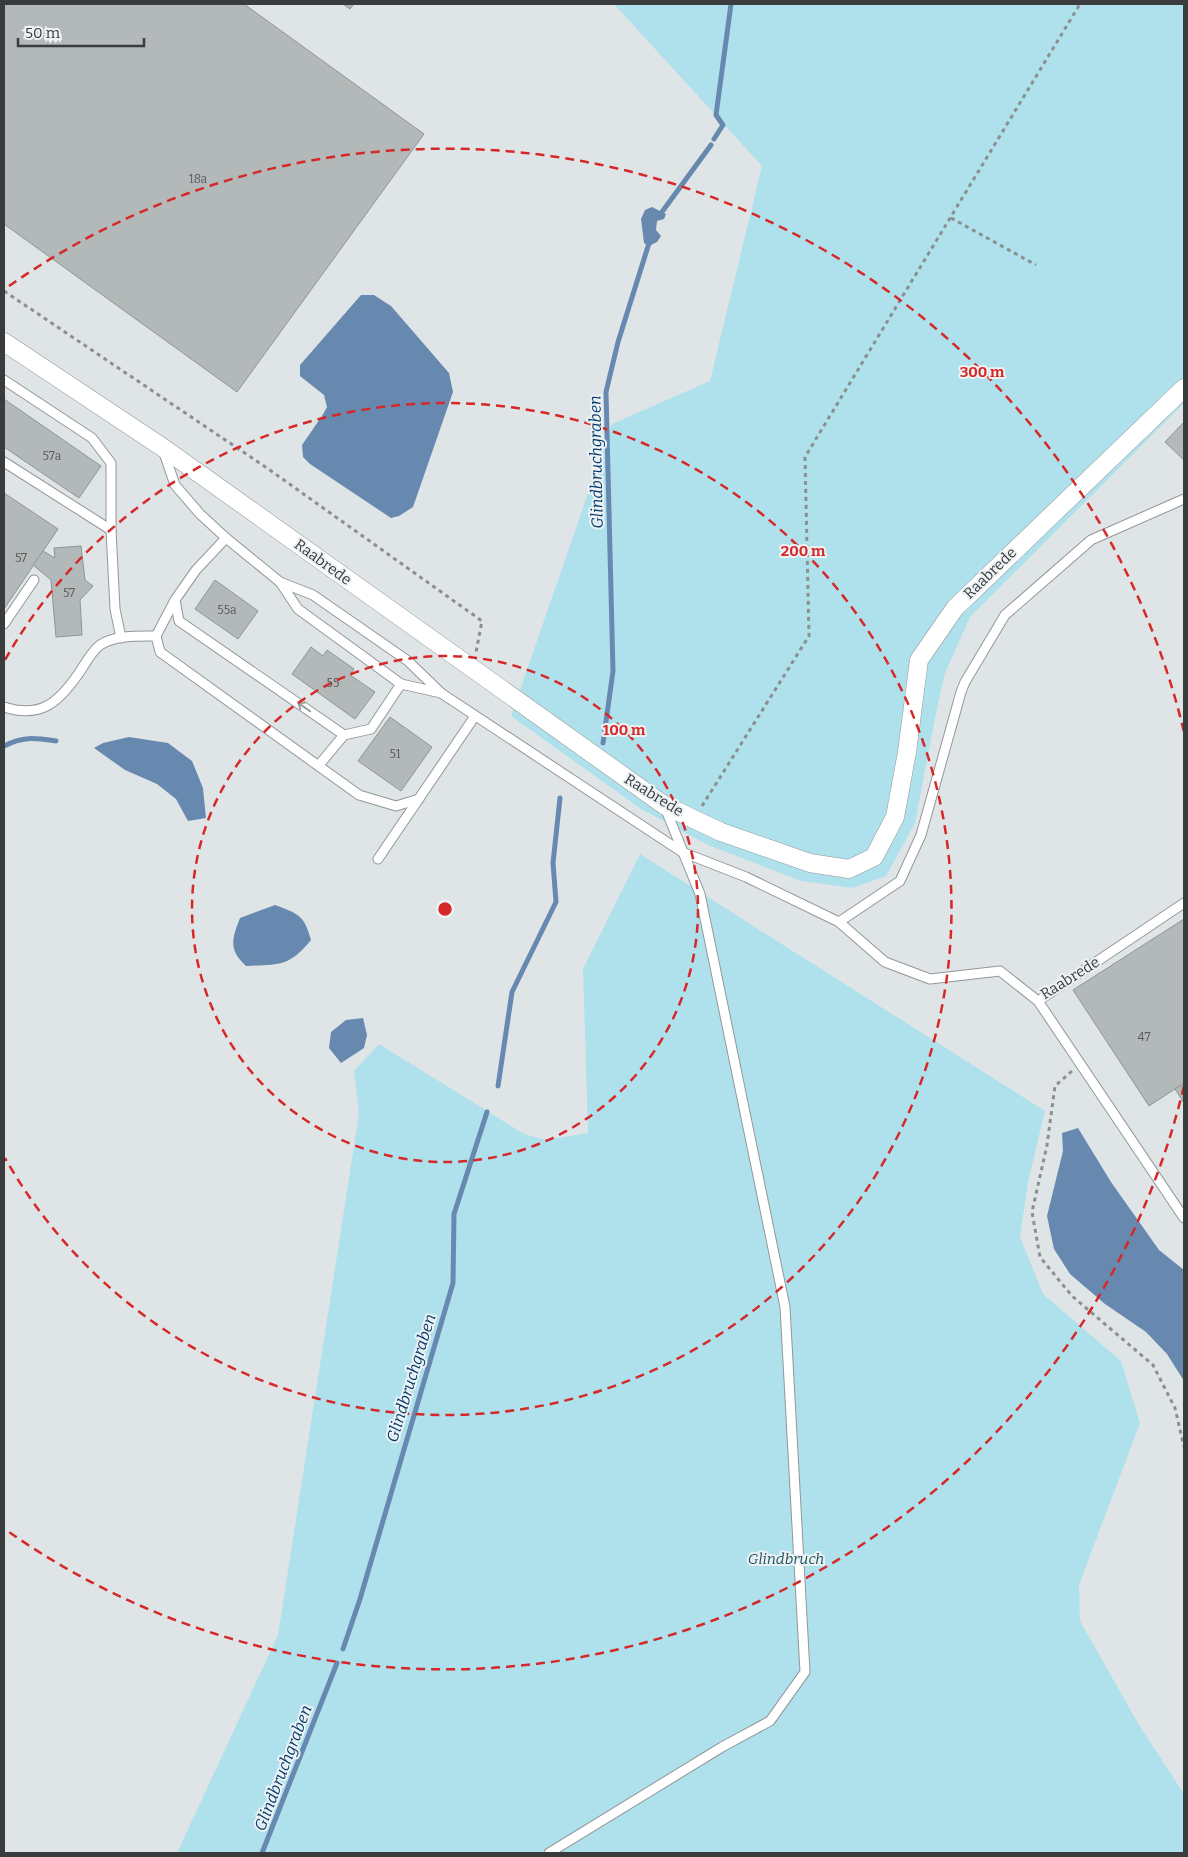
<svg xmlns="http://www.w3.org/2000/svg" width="1188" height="1857" font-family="Bitter,serif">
	<rect width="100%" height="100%" fill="#dfe5e6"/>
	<g fill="#afe1ec">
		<path d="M614 4H1184V403L970 617 945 673 935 718 915 823 886 876 852 888 801 881 708 845 641 809 511 716 612 424 710 381 762 166Z"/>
		<path d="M640 854 1045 1111 1028 1182 1020 1237 1043 1294 1121 1361 1140 1423 1079 1585 1080 1621 1139 1725 1184 1794V1853H177L278 1635 359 1114 354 1071 379 1044 524 1134 546 1140 588 1133 583 969Z"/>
	</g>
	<g fill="#6889af">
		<path d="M652 207 666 214 664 219 657 221 656 230 661 236 657 242 649 246 644 243 641 219 645 210Z"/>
		<path d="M361 295H374L391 306 449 373 453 392 413 507 399 516 391 518 310 464 303 457 302 445 322 416 327 407 324 395 300 376V365Z"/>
		<path d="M129 737 168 743 192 761 203 788 206 818 188 821 176 799 157 784 125 770 94 748 103 743Z"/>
		<path d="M275 905C299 914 304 915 311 940 288 968 279 964 246 966 228 949 232 939 240 918Z"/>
		<path d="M363 1018 367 1035 364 1048 341 1063 329 1048 331 1032 346 1020Z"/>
		<path d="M1078 1128 1111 1182 1159 1250 1184 1270V1381L1167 1354 1146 1332 1105 1304 1070 1274 1054 1249 1047 1216 1063 1151 1062 1133Z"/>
	</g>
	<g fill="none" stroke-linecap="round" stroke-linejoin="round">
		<g stroke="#6889af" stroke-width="5">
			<path d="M714 139 723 125 716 115 731 4"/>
			<path d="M659 216 711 145"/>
			<path d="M603 743 613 671 606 392 618 342 650 240"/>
			<path d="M4 746C23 736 35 738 56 741"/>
			<path d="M498 1086 512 992 556 902 553 863 560 798"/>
			<path d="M343 1649 360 1599 453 1283 454 1214 487 1112"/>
			<path d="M262 1853 337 1663"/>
		</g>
	</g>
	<g fill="#b3b8b8" stroke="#8f9594">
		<path d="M4 4H244L424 134 237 392 4 224Z"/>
		<path d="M343 4H354L350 9Z"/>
		<path d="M4 399 101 466 79 498 4 447Z"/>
		<path d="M1184 422V460L1165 442Z"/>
		<path d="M4 493 58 529 4 609Z"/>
		<path d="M81 546 85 580 93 586 80 600 82 635 56 637 51 580 33 565 43 551 55 558 54 548Z"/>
		<path d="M215 580 258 611 238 639 195 609Z"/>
		<path d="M311 647 323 656 327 650 354 669 350 675 375 692 355 719 292 674Z"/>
		<path d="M390 717 432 747 401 791 358 761Z"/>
		<path d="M1184 919V1083L1149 1106 1073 990Z"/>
		<path d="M1184 1083V1103L1175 1089Z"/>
	</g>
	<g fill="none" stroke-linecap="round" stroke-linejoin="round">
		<g stroke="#929799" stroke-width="11">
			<g id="lane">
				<path d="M4 380 92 438 111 463V530L115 609 121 638"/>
				<path d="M163 450 175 485 200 514 226 538"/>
				<path d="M4 462 111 530"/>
				<path d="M280 582 313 595 408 661 441 693"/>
				<path d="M175 600 179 621 344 735"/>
				<path d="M4 624 34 580"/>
				<path d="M401 684 441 693 682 852 746 877 839 922 885 962 930 979 1000 971 1038 1001 1184 903"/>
				<path d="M4 707C41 719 59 702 79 673 85 664 91 652 100 645 115 635 139 636 156 636"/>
				<path d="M319 765 344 735 371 729 401 684 298 609 280 582 226 538 196 570 175 600 156 636 160 652 359 795 396 806 419 799"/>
				<path d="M378 859 475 716"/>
				<path d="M839 922 900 881 921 835 961 692 965 682 1005 615 1091 540 1184 499"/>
				<path d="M1038 1001 1184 1218"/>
				<path d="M549 1853 722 1747 770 1721 805 1672 785 1307 700 894 664 805"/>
			</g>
		</g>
		<g stroke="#929799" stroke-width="19">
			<path id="street" d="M4 342 162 447 664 805 721 832 810 863 849 869 874 857 895 817 907 752 919 660 955 608 1184 388"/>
		</g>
		<g stroke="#8b8f90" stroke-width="3" stroke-dasharray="4 4" stroke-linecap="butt">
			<path d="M951 218 1036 265"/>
			<path d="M4 291 267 468 482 621 476 652"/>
			<path d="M702 806 809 636 805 457 1080 4"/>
			<path d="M1072 1071 1055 1086 1047 1145 1032 1212 1040 1257 1072 1296 1153 1365 1175 1408 1184 1447"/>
		</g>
		<use href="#lane" stroke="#fff" stroke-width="9"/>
		<use href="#street" stroke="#fff" stroke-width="18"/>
	</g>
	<defs><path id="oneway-shaft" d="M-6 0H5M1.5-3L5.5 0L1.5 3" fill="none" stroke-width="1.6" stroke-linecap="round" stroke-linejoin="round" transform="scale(1.25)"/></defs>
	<use stroke="#9c9d9e" href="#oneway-shaft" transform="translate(304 707) rotate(-145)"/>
	<g fill="none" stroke="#d62828" stroke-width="2.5" stroke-dasharray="9 6">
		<circle cx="445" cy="909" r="253"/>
		<path d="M5 660A506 506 0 1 1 5 1158"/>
		<path d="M1184 1086A760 760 0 0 1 9 1532M9 286A760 760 0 0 1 1184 732"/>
	</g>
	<g text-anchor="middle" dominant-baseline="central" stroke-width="4" stroke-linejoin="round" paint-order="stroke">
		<g font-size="12" fill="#585a5b">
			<text x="198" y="179">18a</text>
			<text x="52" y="456">57a</text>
			<text x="21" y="558">57</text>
			<text x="69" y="593">57</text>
			<text x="227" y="610">55a</text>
			<text x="333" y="683">55</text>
			<text x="395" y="754">51</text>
			<text x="1144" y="1037">47</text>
		</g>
		<g font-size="15" fill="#393b3c" stroke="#edf2f4">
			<text transform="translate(323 562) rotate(36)">Raabrede</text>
			<text transform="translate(990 573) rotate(-44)">Raabrede</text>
			<text transform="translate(654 795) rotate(32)">Raabrede</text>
			<text transform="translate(1070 978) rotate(-32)">Raabrede</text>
		</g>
		<g font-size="15" font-style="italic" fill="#1b535e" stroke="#edf2f4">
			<text x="786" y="1559">Glindbruch</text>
		</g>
		<g font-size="16" font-style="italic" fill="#043a6b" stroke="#edf2f4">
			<text transform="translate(596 462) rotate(-91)">Glindbruchgraben</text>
			<text transform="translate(411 1378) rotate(-73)">Glindbruchgraben</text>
			<text transform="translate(283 1768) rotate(-69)">Glindbruchgraben</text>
		</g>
	</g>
	<circle cx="445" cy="909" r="8" fill="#d62828" stroke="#edf2f4" stroke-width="2.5"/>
	<g font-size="15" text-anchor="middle" font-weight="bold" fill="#d62828" stroke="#edf2f4" stroke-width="4" stroke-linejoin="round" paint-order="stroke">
		<text x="982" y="377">300 m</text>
		<text x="803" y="556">200 m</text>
		<text x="624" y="735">100 m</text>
	</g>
	<rect width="1188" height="1857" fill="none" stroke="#393b3c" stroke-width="10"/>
	<path d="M18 38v8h126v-8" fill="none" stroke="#393b3c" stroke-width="2.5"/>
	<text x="25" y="38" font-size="15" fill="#393b3c" stroke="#edf2f4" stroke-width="4" paint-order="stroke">50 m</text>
</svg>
